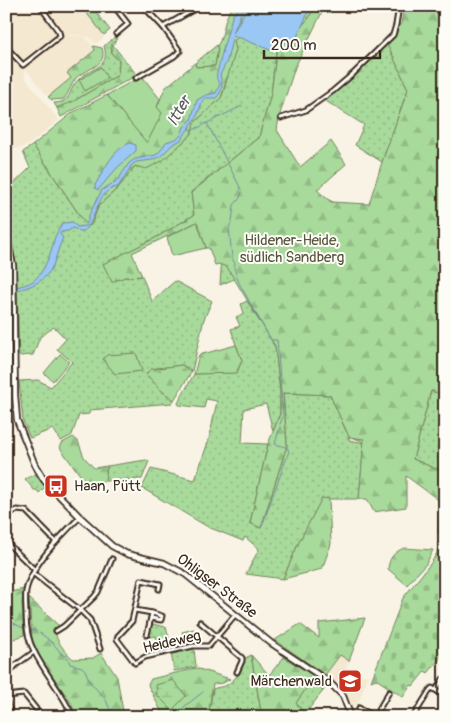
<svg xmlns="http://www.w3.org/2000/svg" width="451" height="723" font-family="Pangolin,sans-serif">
	<defs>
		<pattern id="grass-dots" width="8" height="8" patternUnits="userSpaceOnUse" patternTransform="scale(1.25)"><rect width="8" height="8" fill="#a8da9b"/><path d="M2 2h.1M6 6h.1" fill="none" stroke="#92bb85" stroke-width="1.8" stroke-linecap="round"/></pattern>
		<pattern id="forest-firs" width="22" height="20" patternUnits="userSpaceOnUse" patternTransform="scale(1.25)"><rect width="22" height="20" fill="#a8da9b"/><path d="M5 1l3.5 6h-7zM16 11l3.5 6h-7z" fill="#92bb85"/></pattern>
		<pattern id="wetland-marsh" width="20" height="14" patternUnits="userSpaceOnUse" patternTransform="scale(1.25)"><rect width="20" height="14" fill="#a8da9b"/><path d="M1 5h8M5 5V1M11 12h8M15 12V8" fill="none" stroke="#92bb85"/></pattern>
		<pattern id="cemetery-stones" width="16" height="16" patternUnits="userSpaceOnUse" patternTransform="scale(1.25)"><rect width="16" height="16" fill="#a8da9b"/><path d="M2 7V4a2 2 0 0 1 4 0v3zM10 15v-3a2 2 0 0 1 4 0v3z" fill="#92bb85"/></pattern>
	</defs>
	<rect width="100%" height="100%" fill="#f9f3e5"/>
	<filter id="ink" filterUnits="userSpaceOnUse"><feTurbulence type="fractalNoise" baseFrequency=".02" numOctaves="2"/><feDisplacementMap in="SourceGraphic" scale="10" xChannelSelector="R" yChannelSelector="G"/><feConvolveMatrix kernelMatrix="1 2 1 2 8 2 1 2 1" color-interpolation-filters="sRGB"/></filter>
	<g filter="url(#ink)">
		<g fill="#f4e8d0">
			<path d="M6 6H81L104 34V38L97 43H94L89 37 67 34V35L85 37 95 49 67 72 71 78 48 97 26 70 24 71 26 74 24 76 59 120 31 143 21 148 15 149H6Z"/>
			<path d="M340 655 349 661 344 674 368 676 358 703 353 706 341 687 325 675Z"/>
		</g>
		<g fill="url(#grass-dots)" stroke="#72825c" fill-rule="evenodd">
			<path d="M265 6H314L309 18 276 54 271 94 259 137 191 192 194 215 157 237 104 264 112 281 125 277 142 276 152 301 175 281 212 301 204 319 192 371 182 365 151 369 162 391 174 400 172 403 90 410 89 414 79 415 72 435 61 441 53 429 30 438 23 421 19 381 38 380 51 387 72 362 57 349 66 339 54 327 40 337 33 355 19 356C17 328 20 244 6 224V191L30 168 23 152 33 145 82 219 91 225 99 205 118 188 135 166 191 135 194 123 221 98 225 87 234 41Z"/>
			<path d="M115 37 117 40 111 46 112 54 119 61 118 75 74 101 57 108 54 103C73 102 67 91 78 80 89 67 111 70 104 46Z"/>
			<path d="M387 43 408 89 382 162 355 145 364 125 324 100 354 75Z"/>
			<path d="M217 45 218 48 215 66 195 67V63Z"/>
			<path d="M295 166 321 196 339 205 430 388 369 444 349 436V440L364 443 359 499H322L299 542 283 579 246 574 259 549 245 537 243 541 208 527 142 488 151 469 195 480 209 439 217 401 206 399 204 408 179 405 178 403 194 374 237 372 242 360 236 345 231 329 240 326 236 317 244 313 241 304 247 301 260 322 239 277 220 285 221 270 218 253ZM281 340 333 394 346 431 331 395 283 393 287 445 261 528 250 523 268 444 242 443 244 409 266 404 273 431 280 414V391L275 347 272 342Z"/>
			<path d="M431 391 445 395V473L413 459Z"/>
			<path d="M146 460 149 461 142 479 105 481 107 466Z"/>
			<path d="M35 474 45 487 39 493 37 490H34L25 479Z"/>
			<path d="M152 624 166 627 172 649 160 652 156 636 149 637Z"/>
			<path d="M194 629 198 644 186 645 182 632Z"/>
			<path d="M194 649 196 667 174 671 171 653Z"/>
			<path d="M251 655 262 717H208L213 689C217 687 222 687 225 686 235 681 243 669 244 659Z"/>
			<path d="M312 679 323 691 305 714 296 703Z"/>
		</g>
		<g fill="url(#forest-firs)" stroke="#72825c">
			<path d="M81 6H91L110 30 104 35Z"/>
			<path d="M233 6H265L234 41 236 50 221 98 194 123 191 135 162 161 146 169 135 166 118 188 99 205 91 225 88 226 82 219 33 145 72 113 107 95 147 142 157 107 165 88 195 63 196 67 215 66 218 49 217 46C225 36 222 19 233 6Z"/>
			<path d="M314 6H325L295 67 279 117 277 130 300 167 331 141 346 164 317 190 331 202 369 204 382 162 408 89 387 43 396 32 397 25H401L404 6H445V395L431 391 413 459 445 473V534L438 533 440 501 406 476V507L374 512 367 499H359L364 439 349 437 330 395 283 393 287 445 261 528 250 523 268 444 280 414V391L275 346 227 267 219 264 215 265 209 248H206L197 222 132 253 142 276 125 277 112 282 103 264 157 237 194 215 191 193 259 137 271 94 276 54 282 32H296L309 18Z"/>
			<path d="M112 44 137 75 61 117 57 108 74 101 118 75 119 61 112 54Z"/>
			<path d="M93 46 102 48C108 67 86 68 76 78 71 84 69 93 64 99L52 100 48 97 71 78 67 73 95 50Z"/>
			<path d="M236 345 242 360 237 373 194 374 199 355Z"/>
			<path d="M182 365 192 371 174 400 162 391 146 374 151 369Z"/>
			<path d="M73 437 78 441 84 457 94 468 107 466 105 481 86 483 60 448 62 443Z"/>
			<path d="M322 498 329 499 331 544 322 569 283 579 299 542Z"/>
			<path d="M404 548 433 550 426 564 407 585 388 569C389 558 394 552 404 548Z"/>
			<path d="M24 589 22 603 24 635 6 642V593Z"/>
			<path d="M29 598 60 627 55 629C55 641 65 651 73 659L93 658 101 653 117 677 124 717H77L71 703 38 654 32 639Z"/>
			<path d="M365 618 349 661 340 655 325 675 275 640 300 624 319 638V623Z"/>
			<path d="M251 655 269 675 284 657 327 685 323 691 320 686 312 680 296 703 304 713V717H262Z"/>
			<path d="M196 668 230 679 223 683 213 684 208 717H164L148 685 151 679Z"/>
		</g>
		<path fill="url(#wetland-marsh)" stroke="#72825c" d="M173 680 186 696 172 710 157 695 156 685Z"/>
		<path fill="url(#cemetery-stones)" stroke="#72825c" d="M438 543H445V652L428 673 425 671 413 686 411 685 403 697 376 679 371 681 403 598 431 563 437 553Z"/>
		<g fill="#a8da9b" stroke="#72825c">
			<path d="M101 67 107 78 85 91 79 80Z"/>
			<path d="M142 76 160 99 157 107 162 113 147 143 107 95Z"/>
			<path d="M197 222 206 248 172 256 167 237Z"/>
			<path d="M136 353 142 371 115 374 103 359 107 355Z"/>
			<path d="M60 354 69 362 53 381 44 373Z"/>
		</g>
		<g fill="#9ac7f4" stroke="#74889e">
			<path d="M238 6H244L233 33 248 6H311L297 37 270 50 233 35 227 61 220 75C223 84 223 91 216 98H205L203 100 197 116 181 140 172 145 161 156 152 160 136 162 132 165 118 187C97 189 97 218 85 230L80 232 73 228 68 231 61 232 60 234 63 238C59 246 58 252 55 260 48 283 27 289 6 292V289C14 287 26 286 33 281 44 273 51 253 54 240 55 235 60 228 62 223L73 222 77 227 85 226 88 221V217L102 190 118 180 129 163 135 159 156 155 161 150 166 142 178 138 181 135 184 127 191 120 197 100 206 95 216 93 220 84C217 80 216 77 217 73 222 53 227 33 233 14L237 12Z"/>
			<path d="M130 143 136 145V151L117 168 98 190 95 188V185C104 170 113 149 130 143Z"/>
		</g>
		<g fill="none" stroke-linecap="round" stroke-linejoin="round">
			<g stroke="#74889e" stroke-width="1">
				<path d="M207 123 242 106"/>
				<path d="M189 127 190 130 196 129 207 123 241 189"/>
				<path d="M242 192 240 198 234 205 232 222 229 227 232 258 235 264 234 268 239 283 271 340H277L283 416 280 424"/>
				<path d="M262 526 289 451 286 447 275 444 280 427"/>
				<path d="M6 619 21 627 36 631"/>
				<path d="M40 633C47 638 58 647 61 654L67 656 70 664 82 667 85 670 90 682 106 700 113 717"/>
				<path d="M176 717 185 706 203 692"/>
			</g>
			<g stroke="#3b2a1e" stroke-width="7">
				<g id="minor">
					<path d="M114 6 128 24 116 34"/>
					<path d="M163 27 200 6"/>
					<path d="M6 47 23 65 60 36 59 32 40 6"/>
					<path d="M136 78 173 57 180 51 163 27 143 6"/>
					<path d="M281 118 306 110 333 91 353 74 393 35 396 25 399 6"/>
					<path d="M6 515 17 510 26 511 56 542"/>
					<path d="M6 542 35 570"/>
					<path d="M34 574 80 610 90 620 100 649"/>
					<path d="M159 589 160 584 141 580 132 621 118 636 117 639 135 663 145 657 193 646H209L235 615"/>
					<path d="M135 610 152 613 147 635"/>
					<path d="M151 618 161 620 162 616 152 613"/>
					<path d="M200 622 242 658V661L237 672"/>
					<path d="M56 631 64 626 94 597 98 592 112 559"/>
					<path d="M6 677 16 665 34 652"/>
					<path d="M436 690 443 679"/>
					<path d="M6 696 24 694 36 709"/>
					<path d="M6 700 12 717"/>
					<path d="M359 708 376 717"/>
					<path d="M375 716 389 692"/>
					<path d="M73 717C63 693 45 674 34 651 28 640 26 626 26 614 26 607 25 598 26 591 31 565 62 535 80 517"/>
					<path d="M413 717 430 690 432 688 445 696"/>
				</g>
			</g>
			<g stroke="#3b2a1e" stroke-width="8">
				<path id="secondary" d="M6 235 13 265 15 395 17 420 35 465 44 480 80 517 112 546 127 554 164 563 185 574 271 643 329 682 343 696 351 717"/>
			</g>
			<use href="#minor" stroke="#fdfcf7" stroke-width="3"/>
			<use href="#secondary" stroke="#fdfcf7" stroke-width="4.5"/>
		</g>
	</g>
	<defs>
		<g id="bus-square" transform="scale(1.25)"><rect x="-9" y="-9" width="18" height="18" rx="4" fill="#c8321e" stroke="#fdfcf7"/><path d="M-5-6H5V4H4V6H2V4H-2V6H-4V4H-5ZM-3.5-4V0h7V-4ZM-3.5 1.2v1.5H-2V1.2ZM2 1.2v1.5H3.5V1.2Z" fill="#fff"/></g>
		<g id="school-square" transform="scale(1.25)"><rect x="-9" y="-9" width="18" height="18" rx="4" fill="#c8321e" stroke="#fdfcf7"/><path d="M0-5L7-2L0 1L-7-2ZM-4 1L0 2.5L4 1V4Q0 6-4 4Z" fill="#fff"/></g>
	</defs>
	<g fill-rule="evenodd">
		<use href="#bus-square" x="56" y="486"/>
		<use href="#school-square" x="350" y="681"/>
	</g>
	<g text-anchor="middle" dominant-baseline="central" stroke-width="4" stroke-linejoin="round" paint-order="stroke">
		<g font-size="15" fill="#56563d" stroke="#fdfcf7">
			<text x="292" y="240">Hildener-Heide,<tspan x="292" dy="17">südlich Sandberg</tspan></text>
		</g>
		<g font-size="15" fill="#3b2a1e" stroke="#fdfcf7" text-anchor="start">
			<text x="74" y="486">Haan, Pütt</text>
			<text x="332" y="681" text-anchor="end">Märchenwald</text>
		</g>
		<g font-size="15" fill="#3b2a1e" stroke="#fdfcf7">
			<text transform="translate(217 586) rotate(37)">Ohligser Straße</text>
			<text transform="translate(172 642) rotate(-13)">Heideweg</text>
		</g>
		<g font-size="16" font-style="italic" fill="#58595e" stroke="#fdfcf7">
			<text transform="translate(179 111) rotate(-60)">Itter</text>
		</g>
	</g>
	<rect width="451" height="723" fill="none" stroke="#fdfcf7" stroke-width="25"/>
	<rect x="12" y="12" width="426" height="698" fill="none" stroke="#3b2a1e" stroke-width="2" filter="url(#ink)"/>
	<path d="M264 50v8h116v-8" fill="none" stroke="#3b2a1e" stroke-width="2.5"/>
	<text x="271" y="50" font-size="15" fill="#3b2a1e" stroke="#fdfcf7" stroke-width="4" paint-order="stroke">200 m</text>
</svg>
